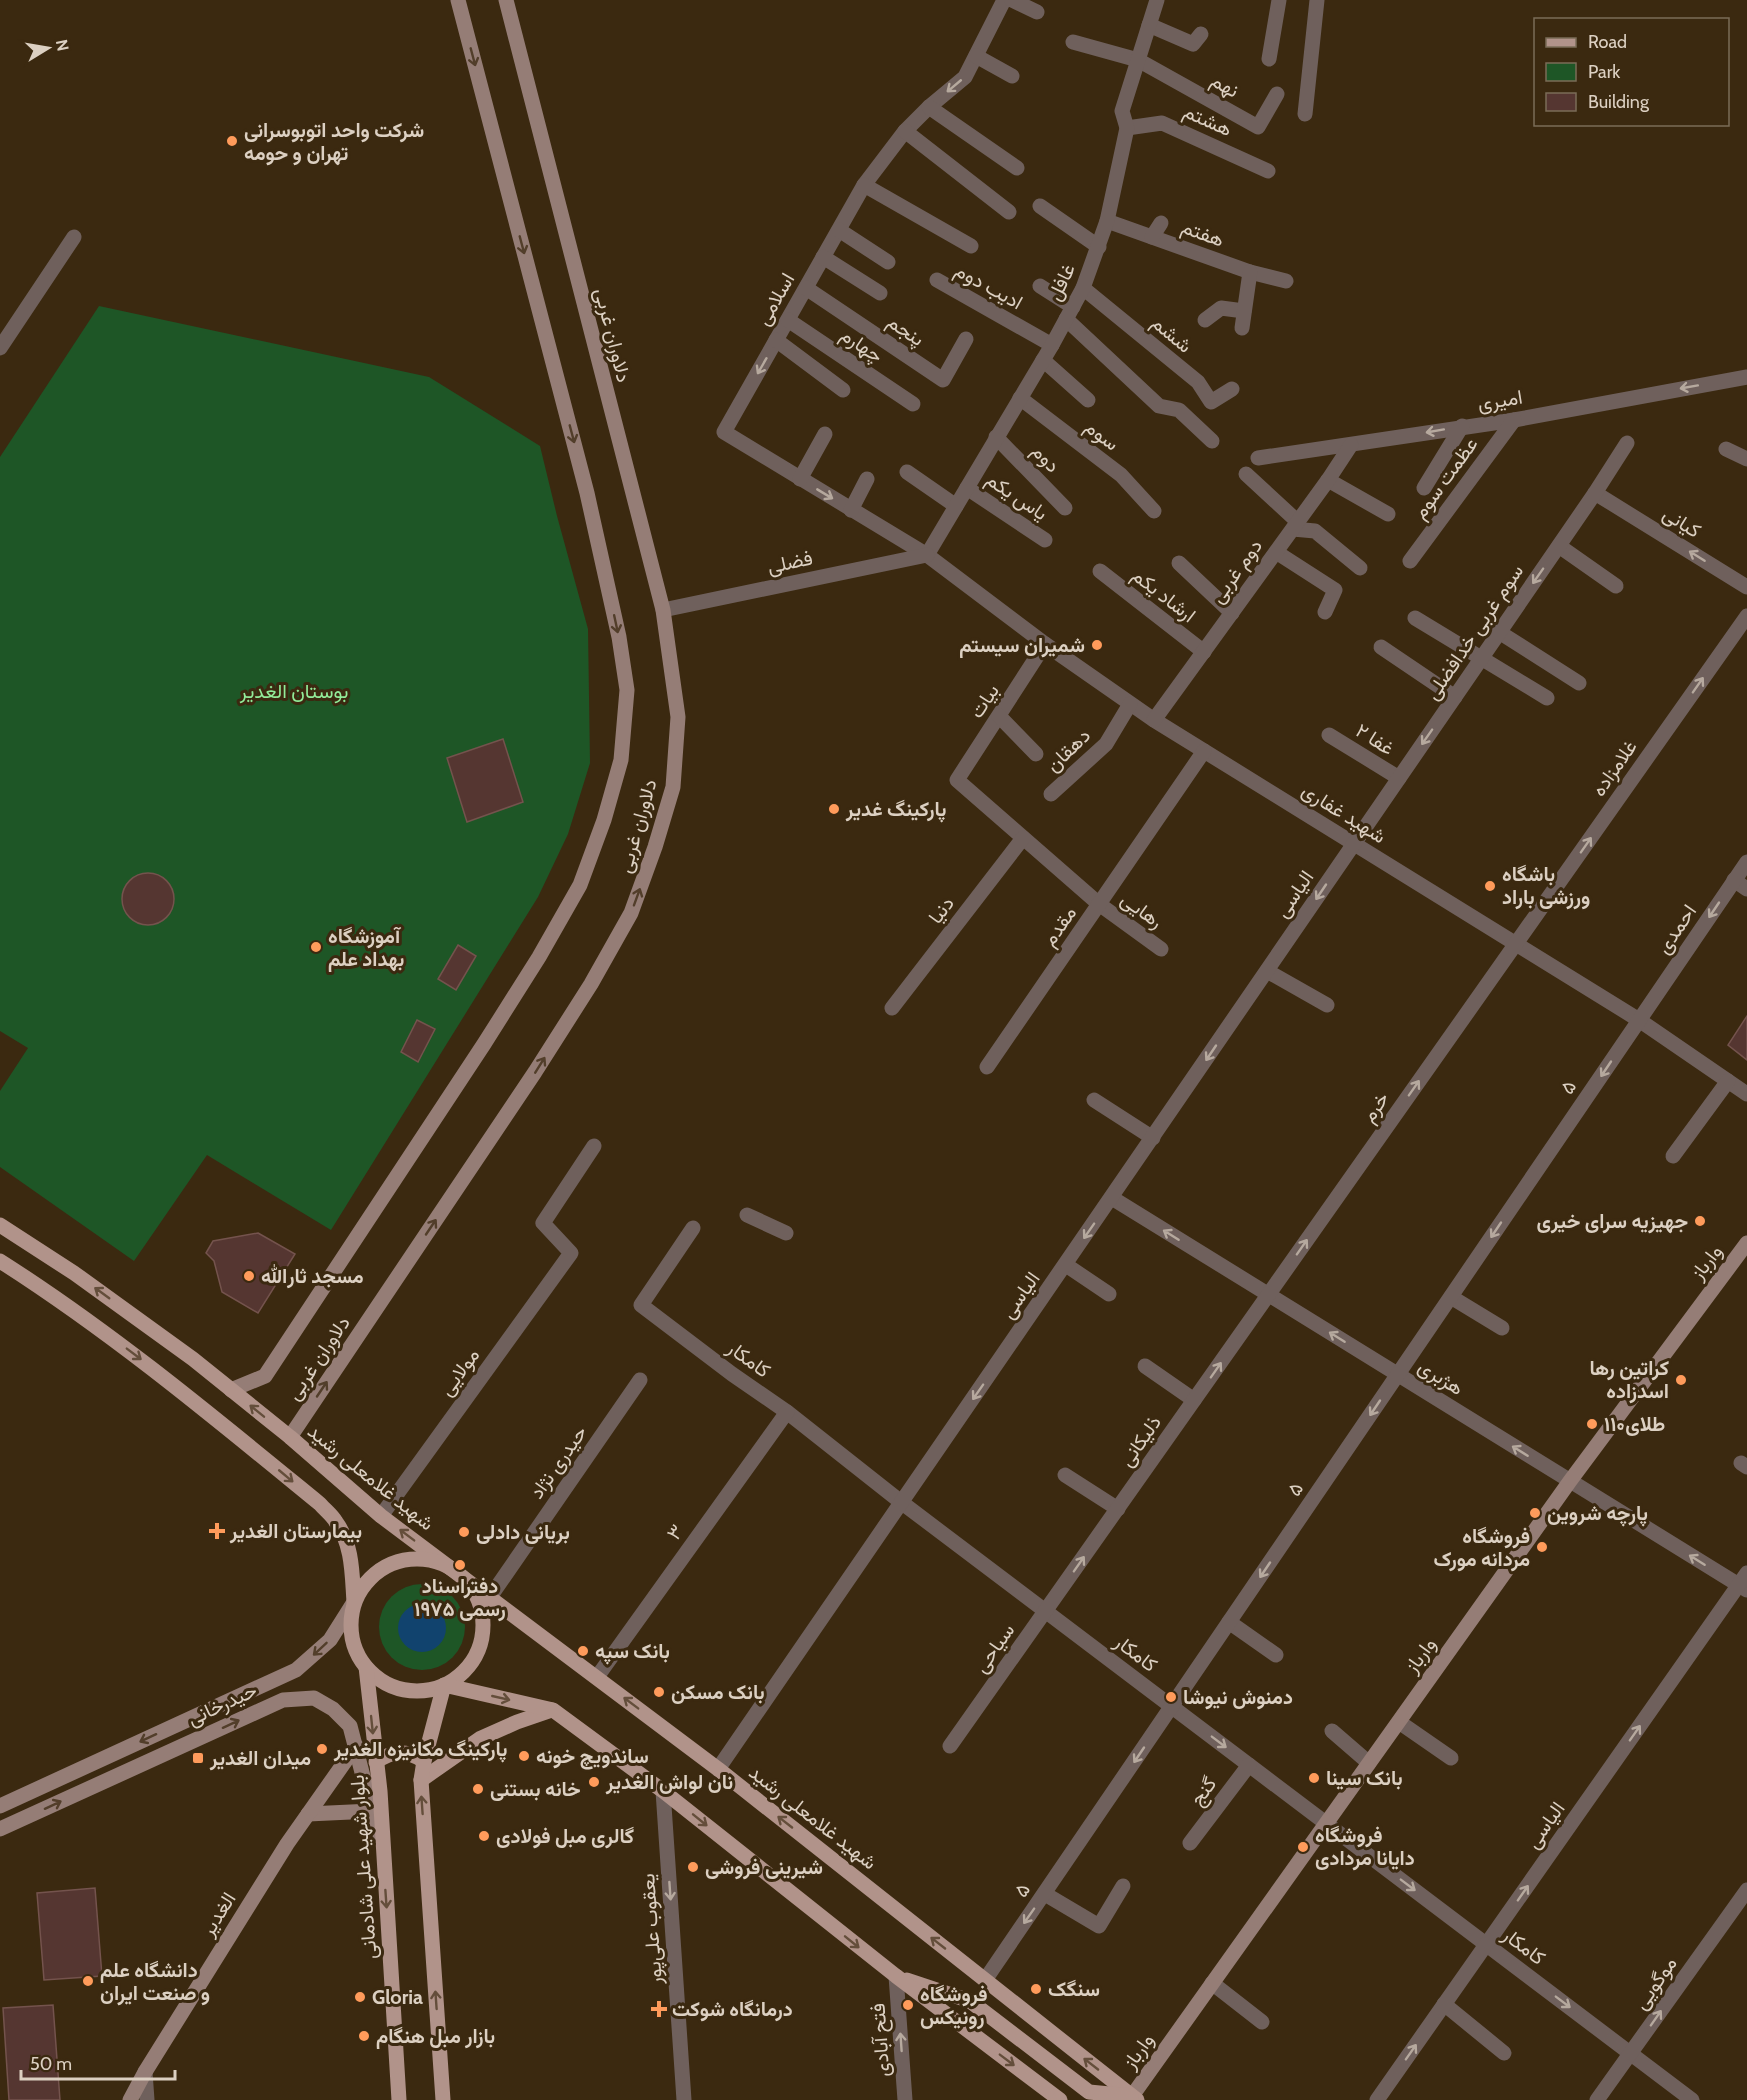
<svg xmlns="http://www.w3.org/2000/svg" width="1747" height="2100" font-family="Cabin,Vazirmatn,sans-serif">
	<rect width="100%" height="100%" fill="#3b2910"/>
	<g fill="#1e5626">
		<path d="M99 306 429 377 540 446 557 516 588 629 590 763 568 834 538 897 331 1230 207 1155 134 1261 0 1167V1091L28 1048 0 1031V457Z"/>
		<circle cx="422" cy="1627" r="43"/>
	</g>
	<circle fill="#11436e" cx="422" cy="1628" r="24"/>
	<g fill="#553631" stroke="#74534d" stroke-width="1.5">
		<path d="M503 739 523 802 467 822 447 758Z"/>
		<circle cx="148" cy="899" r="26"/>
		<path d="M458 945 476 956 456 990 438 979Z"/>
		<path d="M1747 1016V1060L1728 1045Z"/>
		<path d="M417 1020 435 1029 418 1062 401 1052Z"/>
		<path d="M258 1233 295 1254 258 1313 222 1292 214 1261 206 1253 213 1241Z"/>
		<path d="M95 1888 102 1976 44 1980 37 1893Z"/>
		<path d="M53 2005 60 2100H9L3 2008Z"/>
	</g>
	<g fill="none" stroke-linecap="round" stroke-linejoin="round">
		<g stroke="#6f605c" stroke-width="15">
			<path d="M1004 0 965 77 929 107 905 131 864 185 724 432 927 555 1045 644 1154 720 1639 1020 1747 1094"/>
			<path d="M1012 0 1037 12"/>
			<path d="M1149 25 1193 44 1201 34"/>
			<path d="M1073 42 1138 60 1258 127 1277 94"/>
			<path d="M976 56 1012 76"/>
			<path d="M1269 59 1279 0"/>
			<path d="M929 107 1017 168"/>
			<path d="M1305 114 1317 0"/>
			<path d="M1127 128 1162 123 1268 171"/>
			<path d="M905 131 1009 212"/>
			<path d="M864 185 971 246"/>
			<path d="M1040 206 1099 247"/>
			<path d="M1107 221 1250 272 1286 281"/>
			<path d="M839 230 888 262"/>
			<path d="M1152 237 1161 223"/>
			<path d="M823 257 880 293"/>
			<path d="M937 280 1052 345"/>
			<path d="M1040 286 1073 307"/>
			<path d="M806 288 943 380 966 339"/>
			<path d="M1083 288 1198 382 1211 402 1232 389"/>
			<path d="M1066 319 1159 406 1179 410 1212 441"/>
			<path d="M788 320 913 404"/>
			<path d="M1205 320 1221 308 1244 311"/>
			<path d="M1242 328 1250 272"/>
			<path d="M776 340 843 390"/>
			<path d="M0 348 74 237"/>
			<path d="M1043 360 1088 400"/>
			<path d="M1020 398 1121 475 1154 511"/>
			<path d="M996 437 1065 508"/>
			<path d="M1726 449 1747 459"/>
			<path d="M1258 458 1514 420 1747 377"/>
			<path d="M907 472 956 506"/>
			<path d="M1246 474 1298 522"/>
			<path d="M800 479 825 434"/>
			<path d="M1328 480 1388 514"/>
			<path d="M967 488 1045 540"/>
			<path d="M1424 488 1462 426"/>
			<path d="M1595 493 1747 587"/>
			<path d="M851 510 867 479"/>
			<path d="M1293 529 1315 531 1360 568"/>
			<path d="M1559 546 1616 586"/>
			<path d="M1276 552 1335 590 1325 612"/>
			<path d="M927 555 1052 345 1083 288 1107 221 1127 128 1122 111 1157 0"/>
			<path d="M1410 561 1514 420"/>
			<path d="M1179 563 1232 613"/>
			<path d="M1100 571 1204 652"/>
			<path d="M663 610 927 555"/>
			<path d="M1415 618 1547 698"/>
			<path d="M1499 632 1579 683"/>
			<path d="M1045 644 957 780 1099 904 1161 949"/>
			<path d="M1381 647 1455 697"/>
			<path d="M999 716 1036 754"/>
			<path d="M1154 720 1328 480 1351 445"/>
			<path d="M1329 735 1399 778"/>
			<path d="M1051 794 1106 744 1130 704"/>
			<path d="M1734 880 1747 889"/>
			<path d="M1267 971 1327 1005"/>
			<path d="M892 1008 1023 838"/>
			<path d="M987 1067 1204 751"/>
			<path d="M1094 1100 1153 1138"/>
			<path d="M1673 1156 1728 1081"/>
			<path d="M1112 1198 1747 1590"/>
			<path d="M747 1215 786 1233"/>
			<path d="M693 1228 641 1305 732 1374 787 1412 901 1502 1692 2100"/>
			<path d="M1066 1265 1109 1294"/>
			<path d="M1451 1297 1502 1328"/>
			<path d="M1145 1366 1194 1400"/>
			<path d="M1741 1463 1747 1467"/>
			<path d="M1065 1475 1118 1509"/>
			<path d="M381 1516 571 1253 543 1223 594 1146"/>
			<path d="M490 1597 640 1380"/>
			<path d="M1229 1622 1276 1655"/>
			<path d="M597 1677 787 1412"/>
			<path d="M1399 1722 1451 1758"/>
			<path d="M1332 1731 1369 1763"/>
			<path d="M950 1746 1747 616"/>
			<path d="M718 1769 1595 493 1627 443"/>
			<path d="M663 1791 684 2100"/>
			<path d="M1190 1843 1249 1765"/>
			<path d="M1045 1894 1099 1926 1123 1886"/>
			<path d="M896 1976 905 2100"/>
			<path d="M985 1980 1747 862"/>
			<path d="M1212 1983 1262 2022"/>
			<path d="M1444 2004 1504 2053"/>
			<path d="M145 2072 147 2100"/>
			<path d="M1377 2100 1747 1573"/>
			<path d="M1597 2100 1747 1890"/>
		</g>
		<g stroke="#957d76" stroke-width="15">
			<path d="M231 1390 265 1376 484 1044 539 957 580 885 604 820 621 760 627 690 619 637 587 493 458 0"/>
			<path d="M290 1437 535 1072 591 984 631 913 655 847 673 787 678 717 663 610 506 0"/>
			<path d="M0 1806 296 1670 330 1640 354 1602"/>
			<path d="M308 1814 372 1811"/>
			<path d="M0 1829 283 1700 314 1698 333 1709 350 1726 372 1811 380 1835"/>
			<path d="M1132 2096 1570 1481 1747 1243"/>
			<path d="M130 2100 145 2072 287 1844 356 1746"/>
		</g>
		<g stroke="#b1938a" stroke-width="15">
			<path d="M0 1225 74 1273 193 1359 290 1437 381 1516 718 1769 1137 2100"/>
			<path d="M0 1261C113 1333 216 1419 320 1504 325 1510 332 1515 336 1522 353 1545 352 1575 354 1602"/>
			<circle cx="417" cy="1625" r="66"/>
			<path d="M366 1667 380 1791 399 2100"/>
			<path d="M376 1762C393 1750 406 1750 424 1761"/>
			<path d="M421 1780 481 1738 517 1722 552 1710"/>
			<path d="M907 1980 970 2001 1089 2092 1131 2096"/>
			<path d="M443 2100 421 1780 424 1761 444 1685 553 1710 663 1791 896 1976 1060 2100"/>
		</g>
	</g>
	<defs><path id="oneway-shaft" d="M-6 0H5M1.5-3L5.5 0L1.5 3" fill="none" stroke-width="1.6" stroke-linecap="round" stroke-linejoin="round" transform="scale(1.5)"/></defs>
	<g stroke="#523e2a">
		<use href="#oneway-shaft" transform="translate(473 57) rotate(75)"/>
		<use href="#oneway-shaft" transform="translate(522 245) rotate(75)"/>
		<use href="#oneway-shaft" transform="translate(572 434) rotate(75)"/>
		<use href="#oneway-shaft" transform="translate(616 624) rotate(78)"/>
		<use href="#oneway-shaft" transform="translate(637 897) rotate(-70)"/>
		<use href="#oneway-shaft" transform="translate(540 1065) rotate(-58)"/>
		<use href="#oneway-shaft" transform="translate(431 1227) rotate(-56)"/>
		<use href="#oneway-shaft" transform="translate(322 1389) rotate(-56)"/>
		<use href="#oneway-shaft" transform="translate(320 1649) rotate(137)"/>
		<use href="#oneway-shaft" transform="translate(231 1724) rotate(-25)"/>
		<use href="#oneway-shaft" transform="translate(148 1738) rotate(155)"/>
		<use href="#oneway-shaft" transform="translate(53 1805) rotate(-25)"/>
	</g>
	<g stroke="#b6a99e">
		<use href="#oneway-shaft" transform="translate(954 86) rotate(140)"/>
		<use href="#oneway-shaft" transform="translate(762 366) rotate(120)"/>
		<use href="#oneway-shaft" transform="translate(1689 387) rotate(170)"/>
		<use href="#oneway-shaft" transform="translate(1435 431) rotate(170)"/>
		<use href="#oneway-shaft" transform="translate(825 494) rotate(31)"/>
		<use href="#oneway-shaft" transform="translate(1697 556) rotate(-148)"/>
		<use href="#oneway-shaft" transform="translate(1538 576) rotate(125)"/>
		<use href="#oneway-shaft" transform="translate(1698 685) rotate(-55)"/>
		<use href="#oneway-shaft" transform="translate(1427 737) rotate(125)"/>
		<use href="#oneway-shaft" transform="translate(1586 845) rotate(-55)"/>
		<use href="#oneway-shaft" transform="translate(1321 892) rotate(124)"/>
		<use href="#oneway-shaft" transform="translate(1714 910) rotate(124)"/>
		<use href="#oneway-shaft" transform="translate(1211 1053) rotate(124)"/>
		<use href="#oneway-shaft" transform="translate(1606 1069) rotate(124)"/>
		<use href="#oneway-shaft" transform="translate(1414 1088) rotate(-55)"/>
		<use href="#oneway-shaft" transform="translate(1496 1230) rotate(124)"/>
		<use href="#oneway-shaft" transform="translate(1089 1231) rotate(125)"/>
		<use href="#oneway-shaft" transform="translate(1171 1235) rotate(-148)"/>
		<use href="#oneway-shaft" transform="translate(1302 1247) rotate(-55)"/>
		<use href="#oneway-shaft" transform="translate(1337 1337) rotate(-148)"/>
		<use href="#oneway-shaft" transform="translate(1216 1370) rotate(-55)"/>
		<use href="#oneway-shaft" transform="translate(978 1392) rotate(125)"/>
		<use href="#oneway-shaft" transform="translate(1375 1408) rotate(124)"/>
		<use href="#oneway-shaft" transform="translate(1520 1451) rotate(-148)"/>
		<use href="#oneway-shaft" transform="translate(1697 1560) rotate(-148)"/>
		<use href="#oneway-shaft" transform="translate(1079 1564) rotate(-55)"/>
		<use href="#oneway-shaft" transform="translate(1265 1570) rotate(124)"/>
		<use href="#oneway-shaft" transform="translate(1635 1733) rotate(-55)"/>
		<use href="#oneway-shaft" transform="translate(1219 1742) rotate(37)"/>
		<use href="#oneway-shaft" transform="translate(1139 1755) rotate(124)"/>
		<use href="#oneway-shaft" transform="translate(1408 1885) rotate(37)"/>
		<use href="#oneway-shaft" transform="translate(670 1891) rotate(86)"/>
		<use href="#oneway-shaft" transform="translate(1523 1893) rotate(-55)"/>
		<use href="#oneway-shaft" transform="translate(1029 1916) rotate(125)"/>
		<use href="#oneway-shaft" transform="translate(1563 2002) rotate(37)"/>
		<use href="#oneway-shaft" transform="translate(1656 2018) rotate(-55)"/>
		<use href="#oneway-shaft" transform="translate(901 2042) rotate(-94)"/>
		<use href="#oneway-shaft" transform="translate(1411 2052) rotate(-55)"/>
	</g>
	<g stroke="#644e3b">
		<use href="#oneway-shaft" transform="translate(102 1293) rotate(-144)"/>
		<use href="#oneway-shaft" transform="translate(134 1354) rotate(37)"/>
		<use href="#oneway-shaft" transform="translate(257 1411) rotate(-141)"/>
		<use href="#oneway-shaft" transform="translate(286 1476) rotate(40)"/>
		<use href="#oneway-shaft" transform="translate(407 1535) rotate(-143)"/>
		<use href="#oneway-shaft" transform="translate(501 1698) rotate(13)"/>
		<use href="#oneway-shaft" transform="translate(631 1703) rotate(-143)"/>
		<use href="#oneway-shaft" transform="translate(372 1725) rotate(84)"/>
		<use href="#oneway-shaft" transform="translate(422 1805) rotate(-94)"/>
		<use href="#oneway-shaft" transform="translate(700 1820) rotate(39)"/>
		<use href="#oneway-shaft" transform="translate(785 1822) rotate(-142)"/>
		<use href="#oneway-shaft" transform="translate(386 1899) rotate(86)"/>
		<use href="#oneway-shaft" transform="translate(852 1942) rotate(39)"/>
		<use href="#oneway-shaft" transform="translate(938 1943) rotate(-142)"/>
		<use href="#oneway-shaft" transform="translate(436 2000) rotate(-94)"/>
		<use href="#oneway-shaft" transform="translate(1007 2060) rotate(37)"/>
		<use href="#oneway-shaft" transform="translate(1091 2064) rotate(-142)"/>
	</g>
	<g fill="#ff9b5b" stroke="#3b2910" stroke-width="2">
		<circle cx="232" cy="141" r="6"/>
		<circle cx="1097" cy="645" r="6"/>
		<circle cx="834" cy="809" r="6"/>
		<circle cx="1490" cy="886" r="6"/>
		<circle cx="316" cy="947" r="6"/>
		<circle cx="1700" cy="1221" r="6"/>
		<circle cx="249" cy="1276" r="6"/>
		<circle cx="1681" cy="1380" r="6"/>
		<circle cx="1592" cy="1424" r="6"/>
		<circle cx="1535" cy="1513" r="6"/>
		<path d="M214 1522h6v6h6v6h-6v6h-6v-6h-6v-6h6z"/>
		<circle cx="464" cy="1532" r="6"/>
		<circle cx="1542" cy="1547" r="6"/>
		<circle cx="460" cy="1565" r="6"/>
		<circle cx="583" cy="1651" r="6"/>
		<circle cx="659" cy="1692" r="6"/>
		<circle cx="1171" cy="1697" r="6"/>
		<circle cx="322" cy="1749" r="6"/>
		<circle cx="524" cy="1756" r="6"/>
		<rect x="192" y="1752" width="12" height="12" rx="3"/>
		<circle cx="1314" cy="1778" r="6"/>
		<circle cx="594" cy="1782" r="6"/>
		<circle cx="478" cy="1789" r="6"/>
		<circle cx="484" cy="1836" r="6"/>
		<circle cx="1303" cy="1847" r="6"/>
		<circle cx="693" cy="1867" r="6"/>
		<circle cx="88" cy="1981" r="6"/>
		<circle cx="1036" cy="1989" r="6"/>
		<circle cx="360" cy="1997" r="6"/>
		<circle cx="908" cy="2005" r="6"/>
		<path d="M656 2000h6v6h6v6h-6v6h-6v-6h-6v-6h6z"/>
		<circle cx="364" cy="2036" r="6"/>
	</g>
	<g text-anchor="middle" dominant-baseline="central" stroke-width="6" stroke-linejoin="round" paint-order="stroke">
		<g font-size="20" fill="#dcd0c2" stroke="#3b2910">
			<text transform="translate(1225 85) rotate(29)">نهم</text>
			<text transform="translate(1208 120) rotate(24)">هشتم</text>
			<text transform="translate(1203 233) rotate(20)">هفتم</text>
			<text transform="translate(1061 282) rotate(-64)">غافل</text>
			<text transform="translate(989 286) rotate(29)">ادیب دوم</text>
			<text transform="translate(775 299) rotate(-60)">اسلامی</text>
			<text transform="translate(906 330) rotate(34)">پنجم</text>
			<text transform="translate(1172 334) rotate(40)">ششم</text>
			<text transform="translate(613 335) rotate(76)">دلاوران غربی</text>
			<text transform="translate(862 345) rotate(34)">چهارم</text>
			<text transform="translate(1500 400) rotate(-9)">امیری</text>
			<text transform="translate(1102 435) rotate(37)">سوم</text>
			<text transform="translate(1046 458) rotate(46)">دوم</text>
			<text transform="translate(1445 478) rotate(-54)">عظمت سوم</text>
			<text transform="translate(1017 496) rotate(34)">یاس یکم</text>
			<text transform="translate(1682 522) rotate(32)">کیانی</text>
			<text transform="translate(790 562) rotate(-12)">فضلی</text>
			<text transform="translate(1236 571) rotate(-54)">دوم غربی</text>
			<text transform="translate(1164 595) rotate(38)">ارشاد یکم</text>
			<text transform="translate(1474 632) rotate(-56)">سوم غربی خدافضلی</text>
			<text transform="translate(984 701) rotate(-57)">بیات</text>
			<text transform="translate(1375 739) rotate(32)">غفا ۲</text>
			<text transform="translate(1068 750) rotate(-44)">دهقان</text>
			<text transform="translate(1614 768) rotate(-55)">غلامزاده</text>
			<text transform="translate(1344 813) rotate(32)">شهید غفاری</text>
			<text transform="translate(637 826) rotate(-74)">دلاوران غربی</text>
			<text transform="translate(1294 894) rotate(-56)">الیاسی</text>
			<text transform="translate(941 910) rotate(-53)">دنیا</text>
			<text transform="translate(1142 910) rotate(36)">رهایی</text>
			<text transform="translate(1059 926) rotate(-55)">مقدم</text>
			<text transform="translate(1676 929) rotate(-56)">احمدی</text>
			<text transform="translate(1568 1087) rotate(-56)">۵</text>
			<text transform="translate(1375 1107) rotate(-55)">خرم</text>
			<text transform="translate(1706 1262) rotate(-53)">وارباز</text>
			<text transform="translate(1020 1295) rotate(-55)">الیاسی</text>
			<text transform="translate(318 1358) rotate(-56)">دلاوران غربی</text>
			<text transform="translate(749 1359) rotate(36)">کامکار</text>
			<text transform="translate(459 1372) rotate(-54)">مولایی</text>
			<text transform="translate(1441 1377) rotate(32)">هژبری</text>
			<text transform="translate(1140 1441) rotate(-55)">ذلیکانی</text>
			<text transform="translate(558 1462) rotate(-55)">حیدری نژاد</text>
			<text transform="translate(371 1477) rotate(39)">شهید غلامعلی رشید</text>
			<text transform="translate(1295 1489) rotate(-56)">۵</text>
			<text transform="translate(675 1532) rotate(-54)">۳</text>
			<text transform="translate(994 1648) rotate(-55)">سیاحی</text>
			<text transform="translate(1136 1653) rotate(37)">کامکار</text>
			<text transform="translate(1420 1655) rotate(-54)">وارباز</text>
			<text transform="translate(222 1704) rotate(-25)">حیدرخانی</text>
			<text transform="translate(1203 1791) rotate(-53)">گنج</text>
			<text transform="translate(813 1817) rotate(38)">شهید غلامعلی رشید</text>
			<text transform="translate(1545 1825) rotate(-55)">الیاسی</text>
			<text transform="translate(363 1867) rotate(-94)">بلوار شهید علی شادمانی</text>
			<text transform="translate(1022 1890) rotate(-55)">۵</text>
			<text transform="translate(218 1914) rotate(-58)">الغدیر</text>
			<text transform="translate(651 1929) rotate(-94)">یعقوب علی‌پور</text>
			<text transform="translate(1524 1946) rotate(37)">کامکار</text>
			<text transform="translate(1655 1983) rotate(-55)">موگویی</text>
			<text transform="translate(880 2040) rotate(-94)">فتح آبادی</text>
			<text transform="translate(1138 2051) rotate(-55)">وارباز</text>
		</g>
		<g font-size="20" font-weight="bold" fill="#dcd0c2" stroke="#3b2910" text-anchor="start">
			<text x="244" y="130">شرکت واحد اتوبوسرانی<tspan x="244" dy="23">تهران و حومه</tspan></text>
			<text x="1085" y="645" text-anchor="end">شمیران سیستم</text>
			<text x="846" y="809">پارکینگ غدیر</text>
			<text x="1502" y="874">باشگاه<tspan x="1502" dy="23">ورزشی باراد</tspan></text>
			<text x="328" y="936">آموزشگاه<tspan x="328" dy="23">بهداد علم</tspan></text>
			<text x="1688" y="1221" text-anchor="end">جهیزیه سرای خیری</text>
			<text x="261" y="1276">مسجد ثارالله</text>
			<text x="1669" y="1368" text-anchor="end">کراتین رها<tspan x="1669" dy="23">اسدزاده</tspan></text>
			<text x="1604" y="1424">طلای۱۱۰</text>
			<text x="1547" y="1513">پارچه شروین</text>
			<text x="230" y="1531">بیمارستان الغدیر</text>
			<text x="476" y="1532">بریانی دادلی</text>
			<text x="1530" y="1536" text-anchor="end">فروشگاه<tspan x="1530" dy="23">مردانه مورک</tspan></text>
			<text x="460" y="1586" text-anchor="middle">دفتراسناد<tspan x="460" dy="23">رسمی ۱۹۷۵</tspan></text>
			<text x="595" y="1651">بانک سپه</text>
			<text x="671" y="1692">بانک مسکن</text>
			<text x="1183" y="1697">دمنوش نیوشا</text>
			<text x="334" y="1749">پارکینگ مکانیزه الغدیر</text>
			<text x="536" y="1756">ساندویچ خونه</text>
			<text x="210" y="1758">میدان الغدیر</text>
			<text x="1326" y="1778">بانک سینا</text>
			<text x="606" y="1782">نان لواش الغدیر</text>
			<text x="490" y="1789">خانه بستنی</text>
			<text x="1315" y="1835">فروشگاه<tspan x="1315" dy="23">دایانا مردادی</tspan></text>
			<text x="496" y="1836">گالری مبل فولادی</text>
			<text x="705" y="1867">شیرینی فروشی</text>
			<text x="100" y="1970">دانشگاه علم<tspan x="100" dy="23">و صنعت ایران</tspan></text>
			<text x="1048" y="1989">سنگک</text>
			<text x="920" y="1994">فروشگاه<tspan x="920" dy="23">رونیکس</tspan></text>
			<text x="372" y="1997">Gloria</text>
			<text x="672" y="2009">درمانگاه شوکت</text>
			<text x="376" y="2036">بازار مبل هنگام</text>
		</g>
		<g font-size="20" fill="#92ec99" stroke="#3b2910">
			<text x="294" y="691">بوستان الغدیر</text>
		</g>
	</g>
	<rect x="1534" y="18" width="195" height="108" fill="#3b2910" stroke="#7b6c57" stroke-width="1.5"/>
	<rect x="1546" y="38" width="30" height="9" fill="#b1938a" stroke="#7b6c57" stroke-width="1.5"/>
	<text x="1588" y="48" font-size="18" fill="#dcd0c2">Road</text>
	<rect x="1546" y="63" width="30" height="18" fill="#1e5626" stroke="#7b6c57" stroke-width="1.5"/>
	<text x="1588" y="78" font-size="18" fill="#dcd0c2">Park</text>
	<rect x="1546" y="93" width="30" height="18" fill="#553631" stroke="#7b6c57" stroke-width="1.5"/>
	<text x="1588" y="108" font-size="18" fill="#dcd0c2">Building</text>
	<g transform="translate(48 48) rotate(79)" stroke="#3b2910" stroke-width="4.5" paint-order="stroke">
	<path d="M0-4.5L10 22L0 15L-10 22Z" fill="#dcd0c2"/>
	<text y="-9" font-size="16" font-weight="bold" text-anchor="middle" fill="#dcd0c2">N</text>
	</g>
	<path d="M21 2070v9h154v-9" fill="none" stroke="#dcd0c2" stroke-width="3"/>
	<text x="30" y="2070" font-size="18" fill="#dcd0c2" stroke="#3b2910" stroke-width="4.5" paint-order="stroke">50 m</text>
</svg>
